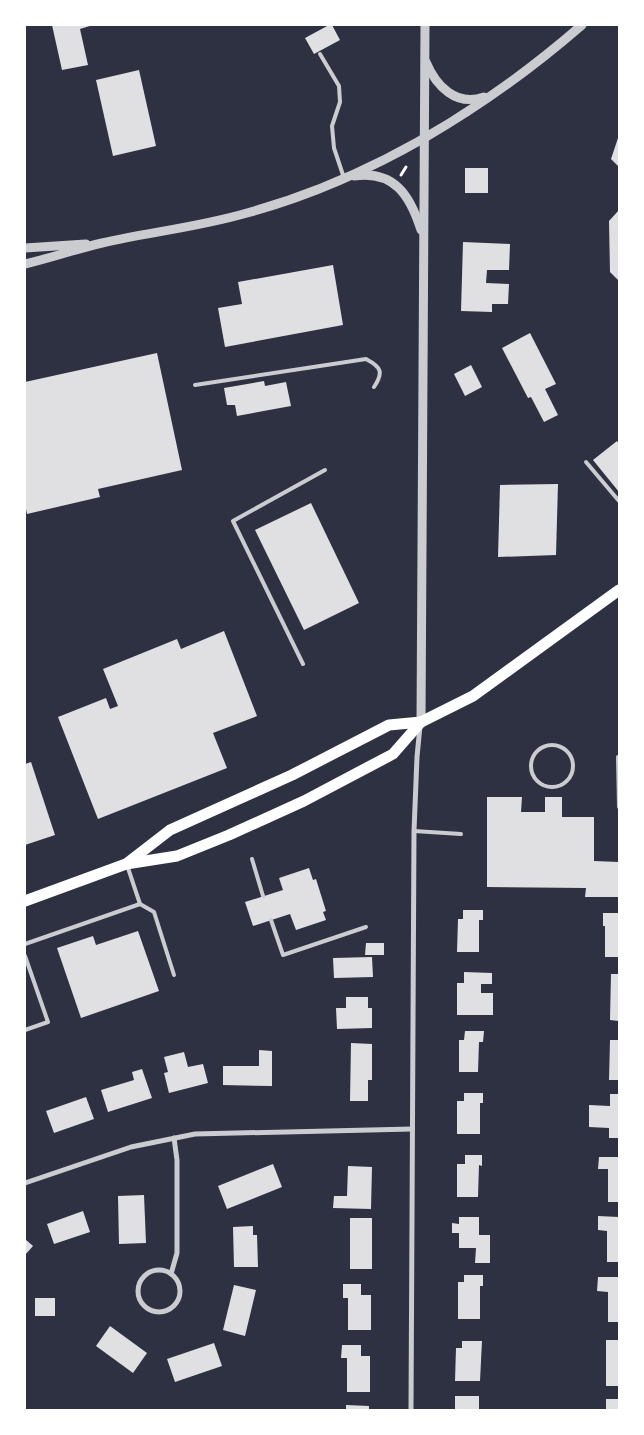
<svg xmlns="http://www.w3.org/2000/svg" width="644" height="1435" font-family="'Open Sans',sans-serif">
	<rect width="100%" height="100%" fill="#2d3142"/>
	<g fill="#e0e0e3">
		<path d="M52 25H93L80 29 88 65 62 70Z"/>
		<path d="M329 25H332L340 40 314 54 305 38Z"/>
		<path d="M139 70 156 146 113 156 96 80Z"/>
		<path d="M619 135V167L611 159Z"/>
		<rect x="465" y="168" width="23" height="25"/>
		<path d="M619 210V281L610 272 609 221Z"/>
		<path d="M463 242 510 244 509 270H487L486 283 509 284 508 304H492V312L461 311Z"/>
		<path d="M333 265 343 325 225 347 218 308 242 304 238 282Z"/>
		<path d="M530 333 556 384 545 389 558 415 544 422 531 397 528 398 502 348Z"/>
		<path d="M157 353 182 470 98 489 100 497 27 514 25 504V382Z"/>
		<path d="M471 365 482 387 465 396 454 374Z"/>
		<path d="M264 381 265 386 286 382 291 406 237 416 235 405H227L224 388Z"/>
		<path d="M617 441 619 444V492L593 460Z"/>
		<path d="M558 484 556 555 498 557 500 485Z"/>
		<path d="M311 503 359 603 304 630 255 530Z"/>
		<path d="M224 631 257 716 213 733 227 768 98 819 58 717 106 698 110 709 118 706 103 669 177 639 181 649Z"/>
		<path d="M31 762 55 835 25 845V764Z"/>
		<path d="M487 797H522L521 812H545V797H562V817H594V861L619 862V897H585L586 888 487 887Z"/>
		<path d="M309 868 313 880 316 879 326 911 323 912 326 920 296 930 290 914 253 926 245 902 283 890 279 878Z"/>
		<path d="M463 910H483V920H479V952H457L458 919H463Z"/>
		<path d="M603 913H619V957H605V926H603Z"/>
		<path d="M138 931 159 991 81 1018 57 948 93 936 96 945Z"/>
		<path d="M366 943H384V955H365Z"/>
		<path d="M372 957 373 977 334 978 333 958Z"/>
		<path d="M464 972 492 973V984H481V993H493V1015H457V983H464Z"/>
		<path d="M611 974H619V1021L610 1020Z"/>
		<path d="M346 997H368V1008H372V1028L337 1029 336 1008H346Z"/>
		<path d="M465 1031H484L483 1042H479L478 1072H459V1040H464Z"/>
		<path d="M610 1040H619V1080H609Z"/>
		<path d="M351 1043 372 1044V1080H368V1101H350Z"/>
		<path d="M259 1050 272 1051V1086L223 1085V1066H259Z"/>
		<path d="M184 1052 188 1067 203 1064 208 1083 169 1093 164 1073 168 1072 164 1057Z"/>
		<path d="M142 1069 152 1098 108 1112 101 1090 134 1080 132 1072Z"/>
		<path d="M464 1093H483V1103H480V1134H457V1101H464Z"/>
		<path d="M610 1094H619V1138H609V1128L589 1127V1105L610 1106Z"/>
		<path d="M86 1097 94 1119 54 1133 46 1111Z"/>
		<path d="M465 1155H482V1166L479 1165 478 1197H457V1164H465Z"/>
		<path d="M599 1157H619V1202H608V1169H598Z"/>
		<path d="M273 1164 282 1187 227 1209 218 1186Z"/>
		<path d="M348 1166 372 1167 371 1209 333 1208 334 1196H347Z"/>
		<path d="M144 1195 146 1243 119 1244 118 1196Z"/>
		<path d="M83 1211 90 1232 54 1244 47 1224Z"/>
		<path d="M598 1216 619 1217V1262H607V1231L598 1230Z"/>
		<path d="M459 1217H479V1235H490V1263H475L476 1248H459V1233H452V1223L459 1224Z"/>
		<rect x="350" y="1218" width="22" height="51"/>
		<path d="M253 1226V1235H257L258 1267H234L233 1227Z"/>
		<path d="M25 1239 33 1246 25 1255Z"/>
		<path d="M464 1275H483V1286H480V1319H458V1282H464Z"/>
		<path d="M598 1277H619V1322H608V1292L597 1291Z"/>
		<path d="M343 1284H361V1295H371V1330H348V1298H343Z"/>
		<path d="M234 1285 256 1290 245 1336 223 1330Z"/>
		<rect x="35" y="1298" width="20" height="18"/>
		<path d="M110 1326 147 1353 133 1373 96 1346Z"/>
		<rect x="606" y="1340" width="13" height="46"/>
		<path d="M462 1341H482L480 1381H455L456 1348H462Z"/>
		<path d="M214 1343 222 1366 175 1382 167 1359Z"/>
		<path d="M342 1345H361V1356H370V1392H347V1358H341Z"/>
		<rect x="455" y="1396" width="24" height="14"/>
		<rect x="606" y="1399" width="13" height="11"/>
		<path d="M346 1405 369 1406V1410H346Z"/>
	</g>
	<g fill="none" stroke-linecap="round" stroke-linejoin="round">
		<path stroke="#fff" stroke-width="3" d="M401 175 406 167"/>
		<g stroke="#caccd0" stroke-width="4">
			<path d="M320 54 339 86 340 102 332 126 334 148 344 178"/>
			<path d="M195 385 366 359C381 367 384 372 374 387"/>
			<path d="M586 462 619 501"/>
			<path d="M303 664 233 521 325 470"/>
			<circle cx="552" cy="766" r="21"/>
			<path d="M618 757 619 807"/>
			<path d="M414 831 461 834"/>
			<path d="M252 859 263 896"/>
			<path d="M127 865 140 904"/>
			<path d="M271 920 283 955 366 927"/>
			<path d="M25 944 140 904 154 912 174 975"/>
			<path d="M25 956 48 1022 25 1030"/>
		</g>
		<g stroke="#caccd0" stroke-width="5">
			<path d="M25 1183 131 1147 195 1134 412 1129"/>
			<circle cx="159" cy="1291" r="21"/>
			<path d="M171 1274 177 1253V1160L174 1138"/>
			<path d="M411 1410 414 831 417 757 420 726"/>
		</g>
		<g stroke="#caccd0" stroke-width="9">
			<path d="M426 62C436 86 456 107 484 97"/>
			<path d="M354 176C394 170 410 195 421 230"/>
			<path d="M25 248 86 244"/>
			<path d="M25 264C51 258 76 249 102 243 150 232 199 227 247 213 371 179 485 109 582 25"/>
			<path d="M421 722 425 25"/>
		</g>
		<g stroke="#fff" stroke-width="11">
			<path d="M126 864 170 830 292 775 389 725 421 722 473 696 619 590"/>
			<path d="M25 901 126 864 177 856 229 835 304 801 393 754 421 722"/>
		</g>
	</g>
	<rect width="644" height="1435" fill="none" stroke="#ffffff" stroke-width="52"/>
</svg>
